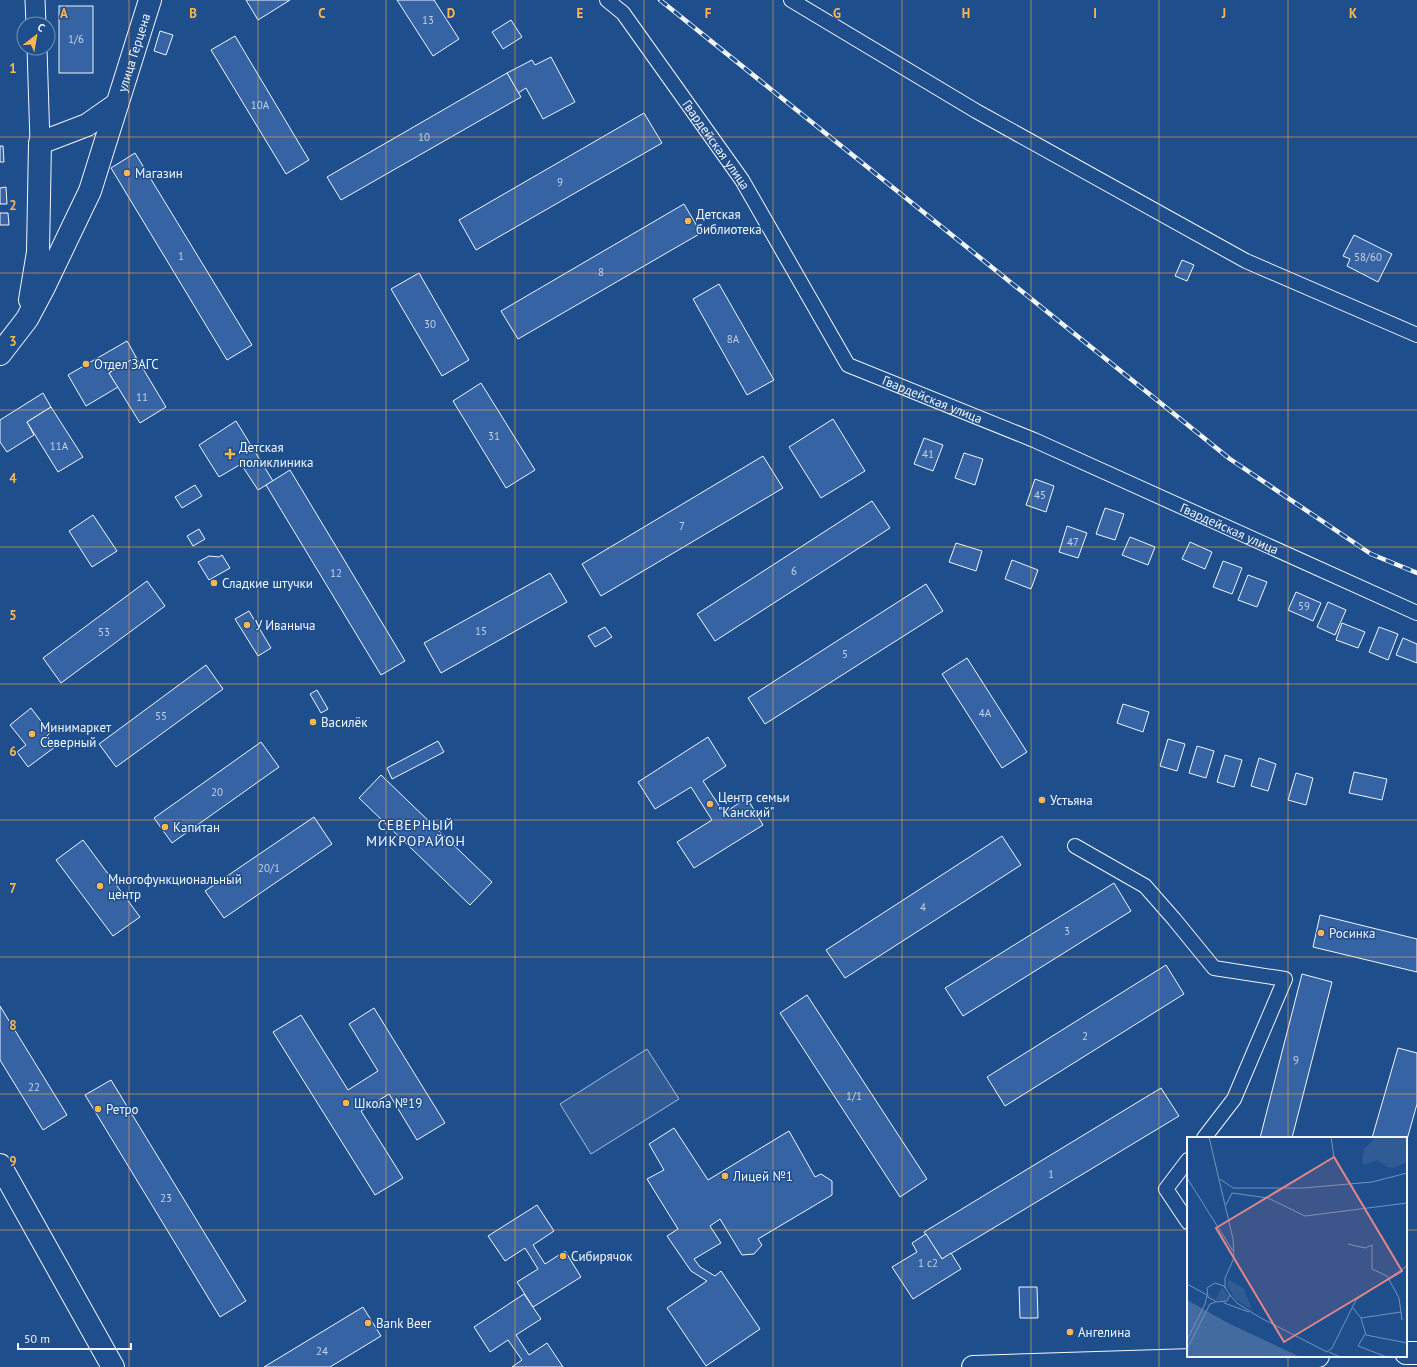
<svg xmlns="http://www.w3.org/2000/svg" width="1417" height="1367" font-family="'PT Sans',sans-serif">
	<rect width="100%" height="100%" fill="#1f4e8c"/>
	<path fill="#305b95" stroke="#a8bbd7" d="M647 1049 679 1099 591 1154 560 1104Z"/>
	<g fill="#3563a3" stroke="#f2f6ff">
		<path d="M246 0H290L258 20Z"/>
		<path d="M397 0H434L459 39 433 56Z"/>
		<rect x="59" y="6" width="34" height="67"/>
		<path d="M511 20 522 37 503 49 492 32Z"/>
		<path d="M160 31 173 35 166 55 154 51Z"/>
		<path d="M235 36 309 160 286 174 211 50Z"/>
		<path d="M551 57 575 102 543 119 526 88 518 93 507 73 532 60 535 65Z"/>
		<path d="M507 73 521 97 341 200 327 177Z"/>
		<path d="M644 113 662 143 476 250 459 220Z"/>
		<path d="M0 146H3L4 162H0Z"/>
		<path d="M135 153 252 345 227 360 111 168Z"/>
		<path d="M6 187 7 204H0V188Z"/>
		<path d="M684 204 701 233 518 339 501 311Z"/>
		<path d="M0 213H8L9 225H0Z"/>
		<path d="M1354 235 1392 254 1378 282 1347 266 1350 259 1343 256Z"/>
		<path d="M1182 260 1194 265 1187 281 1175 276Z"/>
		<path d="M419 273 469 360 442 376 391 289Z"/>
		<path d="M719 284 774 380 747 395 693 299Z"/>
		<path d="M127 341 136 357 109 373 118 387 86 406 68 375Z"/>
		<path d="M136 357 166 407 140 423 109 373Z"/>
		<path d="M481 383 535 470 506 488 453 401Z"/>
		<path d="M43 393 51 407 27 422 34 435 7 452 0 442V420Z"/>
		<path d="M51 407 83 457 58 472 27 422Z"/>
		<path d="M833 419 865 471 821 498 789 447Z"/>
		<path d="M236 421 273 481 258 490 241 464 219 477 199 445Z"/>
		<path d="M924 438 943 445 933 471 914 464Z"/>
		<path d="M964 453 983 459 975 485 955 478Z"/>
		<path d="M763 456 783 488 601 596 582 564Z"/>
		<path d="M290 470 405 661 381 675 266 485Z"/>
		<path d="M1035 479 1054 486 1046 512 1026 505Z"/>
		<path d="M195 485 202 496 182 508 175 497Z"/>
		<path d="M872 501 890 528 715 641 697 614Z"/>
		<path d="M1105 508 1124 514 1115 540 1096 534Z"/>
		<path d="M93 515 117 551 92 567 69 531Z"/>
		<path d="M1067 526 1087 533 1078 558 1059 552Z"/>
		<path d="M199 529 205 539 193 546 187 536Z"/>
		<path d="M1130 537 1155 547 1148 565 1122 555Z"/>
		<path d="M1190 542 1212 552 1205 569 1182 559Z"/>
		<path d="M956 543 982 551 976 571 949 562Z"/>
		<path d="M222 555 230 568 209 580 198 562 209 556 219 557Z"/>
		<path d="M1012 560 1038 570 1031 589 1005 579Z"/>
		<path d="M1223 561 1242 568 1232 594 1213 587Z"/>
		<path d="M550 573 567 602 441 673 424 643Z"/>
		<path d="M1248 575 1267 582 1257 607 1238 600Z"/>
		<path d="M147 581 165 606 61 683 43 658Z"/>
		<path d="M926 584 943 611 765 724 748 698Z"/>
		<path d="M1296 592 1321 603 1313 621 1288 610Z"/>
		<path d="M1328 602 1346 610 1335 635 1317 627Z"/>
		<path d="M249 611 271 648 258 656 235 619Z"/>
		<path d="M1342 623 1365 632 1358 648 1336 640Z"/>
		<path d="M605 627 612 637 595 647 588 636Z"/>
		<path d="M1379 627 1398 634 1388 660 1369 652Z"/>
		<path d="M1403 638 1417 644V663L1396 655Z"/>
		<path d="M967 658 1027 752 1002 768 942 674Z"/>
		<path d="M206 665 223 689 116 767 99 744Z"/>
		<path d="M317 690 328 709 321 713 310 694Z"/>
		<path d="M1123 704 1149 712 1143 732 1117 723Z"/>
		<path d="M31 708 50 733 47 736 55 747 28 767 17 752 26 745 10 725Z"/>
		<path d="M708 737 726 766 703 781 724 813 747 798 763 825 694 868 677 842 712 820 691 787 655 809 638 782Z"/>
		<path d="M1168 739 1185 744 1177 771 1160 766Z"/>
		<path d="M438 741 444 752 392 779 387 768Z"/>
		<path d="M261 742 279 767 172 843 154 818Z"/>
		<path d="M1197 746 1214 751 1206 778 1189 773Z"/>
		<path d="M1225 755 1242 760 1234 787 1217 782Z"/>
		<path d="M1259 758 1276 764 1268 791 1251 786Z"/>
		<path d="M1354 772 1387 779 1382 800 1349 793Z"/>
		<path d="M1296 773 1313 778 1306 805 1288 800Z"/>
		<path d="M381 775 492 882 470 905 359 798Z"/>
		<path d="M314 817 332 844 224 918 205 891Z"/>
		<path d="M1002 836 1021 865 845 978 826 950Z"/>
		<path d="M83 840 140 917 113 936 56 860Z"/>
		<path d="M1114 883 1131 911 963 1016 945 988Z"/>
		<path d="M1320 915 1417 939V972L1313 947Z"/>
		<path d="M1166 965 1184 994 1005 1106 987 1077Z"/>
		<path d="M1302 974 1332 982 1292 1138H1260Z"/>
		<path d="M807 995 927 1179 900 1197 780 1013Z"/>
		<path d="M0 1006 67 1115 43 1130 0 1060Z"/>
		<path d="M374 1008 445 1123 417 1140 389 1094 361 1111 403 1178 375 1195 273 1032 301 1015 348 1090 378 1071 349 1024Z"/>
		<path d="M1398 1048 1417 1053V1104L1406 1143V1138H1372Z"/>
		<path d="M111 1080 246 1301 220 1317 85 1095Z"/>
		<path d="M1161 1088 1179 1116 942 1259 924 1232Z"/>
		<path d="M674 1128 708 1180 789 1131 815 1177 821 1174 832 1181V1195L758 1239 762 1245 754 1254 742 1255 720 1219 710 1226 721 1243 694 1259 700 1267 715 1276 721 1271 760 1329 706 1366 667 1308 707 1281 691 1271 667 1236 678 1229 647 1179 664 1170 649 1144Z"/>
		<path d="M537 1205 554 1231 533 1245 545 1264 565 1251 581 1277 533 1307 517 1282 538 1269 525 1248 505 1261 488 1236Z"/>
		<path d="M926 1234 942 1259 951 1253 961 1269 913 1299 892 1267 917 1252 912 1243Z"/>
		<path d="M1019 1287H1037L1038 1318H1020Z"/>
		<path d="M524 1294 541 1319 516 1335 529 1355 547 1343 563 1367H512L522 1360 508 1340 490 1352 474 1327Z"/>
		<path d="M363 1307 381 1336 330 1367H264Z"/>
	</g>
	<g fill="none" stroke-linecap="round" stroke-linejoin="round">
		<g stroke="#f2f6ff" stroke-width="16">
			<g id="minor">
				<path id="s1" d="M607 0 623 13 742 180 848 365 1034 440 1417 613"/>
				<path d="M791 0 976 111 1246 261 1417 335"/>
				<path d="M1075 846 1145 886 1174 919 1214 968 1285 979 1234 1099 1204 1138"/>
				<path d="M1188 1160 1166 1189 1188 1222"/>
			</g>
		</g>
		<g stroke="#f2f6ff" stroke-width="21">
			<g id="secondary">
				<path d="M35 0 36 24"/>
				<path d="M37 48 40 143"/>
			</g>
		</g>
		<g stroke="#f2f6ff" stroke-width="24">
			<g id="primary">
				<path d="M30 300 38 252 40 143 87 125 117 104"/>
				<path id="s2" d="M0 354 27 319 44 287 90 191 150 0"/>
				<path d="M0 1165 113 1367"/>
				<path d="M1406 1353H1417"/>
				<path d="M973 1367 1318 1356"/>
			</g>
		</g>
		<use href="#minor" stroke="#1f4e8c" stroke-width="14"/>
		<use href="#secondary" stroke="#1f4e8c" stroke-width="19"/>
		<use href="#primary" stroke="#1f4e8c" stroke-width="22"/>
		<g stroke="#f2f6ff" stroke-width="4.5">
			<path id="rail" d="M660 0 1230 459 1371 554 1417 573"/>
		</g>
		<use href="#rail" stroke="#1f4e8c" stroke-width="3" stroke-dasharray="9" stroke-linecap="butt"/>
	</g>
	<path fill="none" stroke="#ffb74d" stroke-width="1" stroke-opacity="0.55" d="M129 0V1367M258 0V1367M386 0V1367M515 0V1367M644 0V1367M773 0V1367M902 0V1367M1031 0V1367M1159 0V1367M1288 0V1138M0 137H1417M0 273H1417M0 410H1417M0 547H1417M0 684H1417M0 820H1417M0 957H1417M0 1094H1417M0 1230H1188M1406 1230H1417M1288 1356V1367"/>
	<g fill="#ffb74d" stroke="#1f4e8c" stroke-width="1.5">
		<circle cx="127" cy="173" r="4"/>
		<circle cx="688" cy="221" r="4"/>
		<circle cx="86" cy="364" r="4"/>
		<path d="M228 448h4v4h4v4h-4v4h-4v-4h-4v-4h4z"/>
		<circle cx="214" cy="583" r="4"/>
		<circle cx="247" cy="625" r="4"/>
		<circle cx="313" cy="722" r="4"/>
		<circle cx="32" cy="734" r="4"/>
		<circle cx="1042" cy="800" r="4"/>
		<circle cx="710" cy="804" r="4"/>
		<circle cx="165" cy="827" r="4"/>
		<circle cx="100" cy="886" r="4"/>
		<circle cx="1321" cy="933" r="4"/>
		<circle cx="346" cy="1103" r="4"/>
		<circle cx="98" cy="1109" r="4"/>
		<circle cx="725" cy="1176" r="4"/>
		<circle cx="563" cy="1256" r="4"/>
		<circle cx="368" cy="1323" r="4"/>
		<circle cx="1070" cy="1332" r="4"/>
	</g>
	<g text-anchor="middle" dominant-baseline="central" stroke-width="3" stroke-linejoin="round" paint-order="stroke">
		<g font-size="11" fill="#c3d1e8">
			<text x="428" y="20">13</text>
			<text x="76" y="39">1/6</text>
			<text x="260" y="105">10А</text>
			<text x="424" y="137">10</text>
			<text x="560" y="182">9</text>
			<text x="181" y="256">1</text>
			<text x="1368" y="257">58/60</text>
			<text x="601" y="272">8</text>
			<text x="430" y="324">30</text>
			<text x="733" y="339">8А</text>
			<text x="142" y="397">11</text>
			<text x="494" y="436">31</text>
			<text x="59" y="446">11А</text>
			<text x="928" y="454">41</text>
			<text x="1040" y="495">45</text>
			<text x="682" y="526">7</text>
			<text x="1073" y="542">47</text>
			<text x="794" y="571">6</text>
			<text x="336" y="573">12</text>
			<text x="1304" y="606">59</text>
			<text x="481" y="631">15</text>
			<text x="104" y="632">53</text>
			<text x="845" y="654">5</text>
			<text x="985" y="713">4А</text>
			<text x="161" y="716">55</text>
			<text x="217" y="792">20</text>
			<text x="269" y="868">20/1</text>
			<text x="923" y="907">4</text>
			<text x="1067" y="931">3</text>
			<text x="1085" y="1036">2</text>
			<text x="1296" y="1060">9</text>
			<text x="34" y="1087">22</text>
			<text x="854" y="1096">1/1</text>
			<text x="1051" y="1174">1</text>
			<text x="166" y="1198">23</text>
			<text x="928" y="1263">1 с2</text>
			<text x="322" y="1351">24</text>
		</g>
		<g font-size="13" fill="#f2f6ff" stroke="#1f4e8c">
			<text stroke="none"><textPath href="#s2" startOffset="332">улица Герцена</textPath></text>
			<text stroke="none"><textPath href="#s1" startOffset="182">Гвардейская улица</textPath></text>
			<text stroke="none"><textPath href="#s1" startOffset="530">Гвардейская улица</textPath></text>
			<text stroke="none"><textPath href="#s1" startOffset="854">Гвардейская улица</textPath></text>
		</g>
		<g font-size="13" fill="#f2f6ff" stroke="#1f4e8c" text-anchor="start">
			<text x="135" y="173">Магазин</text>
			<text x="696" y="214">Детская<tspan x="696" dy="15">библиотека</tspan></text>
			<text x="94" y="364">Отдел ЗАГС</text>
			<text x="239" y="447">Детская<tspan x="239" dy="15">поликлиника</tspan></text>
			<text x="222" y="583">Сладкие штучки</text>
			<text x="255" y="625">У Иваныча</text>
			<text x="321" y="722">Василёк</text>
			<text x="40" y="727">Минимаркет<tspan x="40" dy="15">Северный</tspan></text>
			<text x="718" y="797">Центр семьи<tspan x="718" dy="15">"Канский"</tspan></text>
			<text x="1050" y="800">Устьяна</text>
			<text x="173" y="827">Капитан</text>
			<text x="108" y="879">Многофункциональный<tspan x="108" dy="15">центр</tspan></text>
			<text x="1329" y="933">Росинка</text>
			<text x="354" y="1103">Школа №19</text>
			<text x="106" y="1109">Ретро</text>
			<text x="733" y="1176">Лицей №1</text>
			<text x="571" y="1256">Сибирячок</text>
			<text x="376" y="1323">Bank Beer</text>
			<text x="1078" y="1332">Ангелина</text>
		</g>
		<g font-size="14" letter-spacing="1" fill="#f2f6ff" stroke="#1f4e8c">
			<text x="416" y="825">СЕВЕРНЫЙ<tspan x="416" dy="16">МИКРОРАЙОН</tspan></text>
		</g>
	</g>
	<g transform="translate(1187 1137)">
		<rect width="220" height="220" fill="#1f4e8c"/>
		<path d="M189 0H220V25L207 31 200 30 190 23 177 28 175 24 177 12ZM41 142 57 152 65 173 48 162 40 149ZM35 150 41 159 39 164 28 163Z" fill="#305b95"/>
		<path d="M0 163 41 186 113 220H0Z" fill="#446ba0"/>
		<path fill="none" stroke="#7391ba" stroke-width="1" d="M22 0 46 102 47 121 38 141V151M144 0 147 20M0 41 46 114M33 42 46 51H116L185 45 220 36M39 68 45 56 81 61 118 79 220 66M161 107 178 111 185 108V132L200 139 212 161 215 183M28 146 37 149 43 158 40 164 30 165 21 160 20 151ZM0 147 20 158M43 158 50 166 72 180 140 215 145 211 169 163 220 129M37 166 62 175M166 171 174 181 179 198 220 206M174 181 214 175M178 197 171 209 200 220M0 203 18 167 20 158M0 212 23 167 29 165M142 215 153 220"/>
		<path fill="#e38589" fill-opacity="0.15" stroke="#e38589" stroke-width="2" d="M147 20 215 134 97 205 29 91Z"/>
		<rect width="220" height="220" fill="none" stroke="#f2f6ff" stroke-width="2"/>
	</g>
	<g font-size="13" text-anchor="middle" font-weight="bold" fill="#ffb74d" stroke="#1f4e8c" stroke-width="3" stroke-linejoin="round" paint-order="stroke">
		<text x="64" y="18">A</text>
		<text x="193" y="18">B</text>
		<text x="322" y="18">C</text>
		<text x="451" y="18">D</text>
		<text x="580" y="18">E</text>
		<text x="708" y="18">F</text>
		<text x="837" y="18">G</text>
		<text x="966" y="18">H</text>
		<text x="1095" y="18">I</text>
		<text x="1224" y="18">J</text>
		<text x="1353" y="18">K</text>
		<text x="13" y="73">1</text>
		<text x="13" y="210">2</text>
		<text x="13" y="346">3</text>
		<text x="13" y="483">4</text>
		<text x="13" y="620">5</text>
		<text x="13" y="756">6</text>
		<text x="13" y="893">7</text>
		<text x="13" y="1030">8</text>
		<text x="13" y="1166">9</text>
	</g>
	<g transform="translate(36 36) rotate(31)"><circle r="19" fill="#1f4e8c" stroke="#7391ba"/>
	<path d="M0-3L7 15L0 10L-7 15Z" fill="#ffb74d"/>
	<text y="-6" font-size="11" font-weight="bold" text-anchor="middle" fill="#f2f6ff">С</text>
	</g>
	<path d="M18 1343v6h113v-6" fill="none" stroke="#f2f6ff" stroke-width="2"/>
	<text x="24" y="1343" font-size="12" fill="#f2f6ff" stroke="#1f4e8c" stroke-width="3" paint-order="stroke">50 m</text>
</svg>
